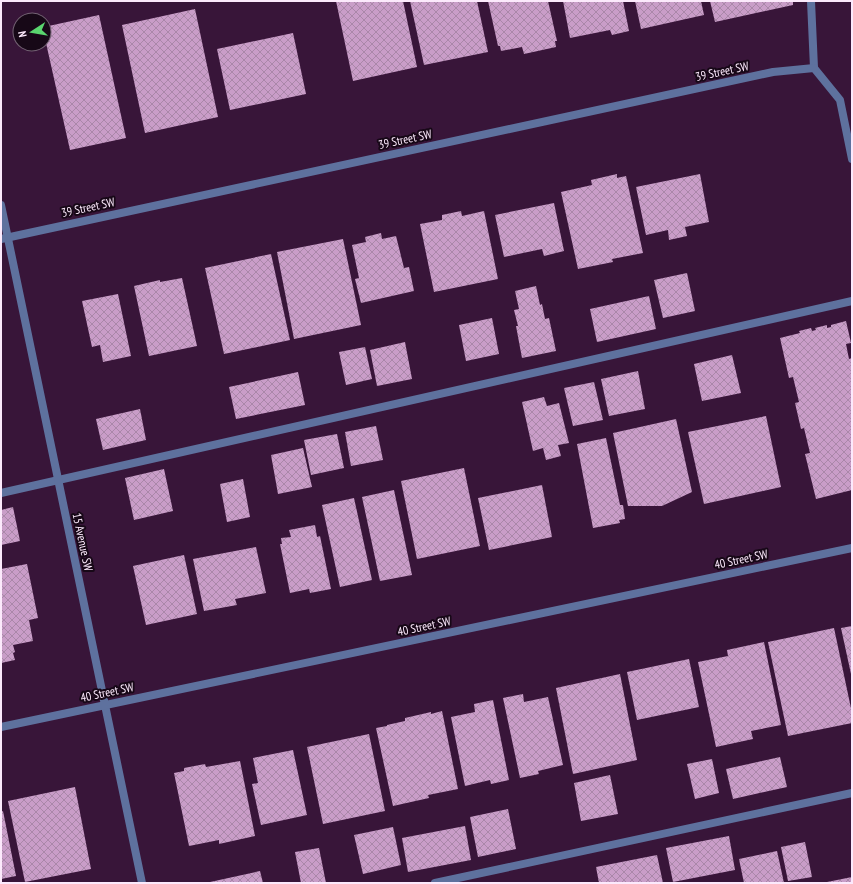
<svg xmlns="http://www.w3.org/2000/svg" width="853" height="884" font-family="'PT Sans Narrow',sans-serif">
	<defs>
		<pattern id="building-cross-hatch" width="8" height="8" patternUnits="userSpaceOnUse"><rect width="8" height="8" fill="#c99dc8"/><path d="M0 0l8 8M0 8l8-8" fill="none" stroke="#aa87a9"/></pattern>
	</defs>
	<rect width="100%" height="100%" fill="#381539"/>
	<g fill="url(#building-cross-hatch)">
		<path d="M336 1H403L417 67 353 81Z"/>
		<path d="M410 1H477L488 52 424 65Z"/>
		<path d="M488 1H548L557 41H555L556 47 524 54 522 47 501 51 500 46H498Z"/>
		<path d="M563 1H623L629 31 612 35 610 30 570 38Z"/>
		<path d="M635 1H701L704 15 641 29Z"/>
		<path d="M710 1H793V5L715 22Z"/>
		<path d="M195 9 218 117 145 133 122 25Z"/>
		<path d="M99 15 126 138 70 150 44 34V27Z"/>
		<path d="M293 33 306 94 230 110 217 49Z"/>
		<path d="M617 174V178L626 176 643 253 612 259 613 262 578 269 561 192 592 185 591 180Z"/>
		<path d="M700 174 709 222 685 227 687 236 669 240 668 230 646 235 636 187Z"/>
		<path d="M554 203 564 251 544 256 542 249 504 257 495 215Z"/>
		<path d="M461 211 462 216 484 211 498 279 434 292 420 224 442 220V215Z"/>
		<path d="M381 233 382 239 396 236 404 268 409 267 414 291 361 303 355 279 359 278 352 245 366 242 365 237Z"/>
		<path d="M343 239 361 325 294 339 277 252Z"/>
		<path d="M271 254 290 340 224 354 205 268Z"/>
		<path d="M687 273 695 311 663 318 654 280Z"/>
		<path d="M182 278 197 346 149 356 134 286 160 280V282Z"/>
		<path d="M536 286 540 305 542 304 545 319 549 318 556 351 522 358 516 326H518L514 310 519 309 515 291Z"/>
		<path d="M118 294 131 356 103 362 100 345 92 347 82 301Z"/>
		<path d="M649 296 656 329 597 342 590 309Z"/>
		<path d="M492 318 499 354 466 361 459 325Z"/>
		<path d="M846 321 851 343 846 344 849 359 852 358V490L816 499 805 454 810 453 804 428 801 429 795 403 799 402 793 377 789 378 780 338 800 333 799 331 811 328 812 331 816 330 815 328 827 325V328L831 327V325Z"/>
		<path d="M405 342 412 379 377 386 370 350Z"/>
		<path d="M365 347 372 379 346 385 339 352Z"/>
		<path d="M732 355 741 393 702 401 694 364Z"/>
		<path d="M638 371 645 409 609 416 601 379Z"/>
		<path d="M298 372 305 405 236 419 229 387Z"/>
		<path d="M594 382 603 420 573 426 564 388Z"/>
		<path d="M544 397 547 406 559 403 569 443 558 445 561 456 546 460 543 448 533 451 522 402Z"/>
		<path d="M140 409 146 440 103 450 96 419Z"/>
		<path d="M766 416 781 487 704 504 688 432Z"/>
		<path d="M676 419 692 492 662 506H628L613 433Z"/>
		<path d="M376 426 383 460 351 466 345 432Z"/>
		<path d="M337 434 344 468 311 475 304 440Z"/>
		<path d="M606 438 620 505H623L625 519 619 520 620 523 593 528 577 444Z"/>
		<path d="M303 448 312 487 278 494 271 455Z"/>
		<path d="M464 468 480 546 417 559 401 481Z"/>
		<path d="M164 469 173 511 134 520 125 478Z"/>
		<path d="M243 479 250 517 227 522 220 484Z"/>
		<path d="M542 485 552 537 489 550 478 498Z"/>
		<path d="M394 490 412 575 380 581 362 497Z"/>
		<path d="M354 498 372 580 340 587 322 505Z"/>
		<path d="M13 507 20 541 1 545V510Z"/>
		<path d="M315 525 317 537 320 536 331 589 310 593 309 589 290 593 280 544H282L281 538 291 537 289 530Z"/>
		<path d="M256 547 266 593 235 599 237 605 204 611 193 559Z"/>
		<path d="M184 555 197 614 146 625 133 566Z"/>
		<path d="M27 564 38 618 29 620 33 641 13 645 15 652 13 653 15 660 1 663V569Z"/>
		<path d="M852 626V674H851L841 628Z"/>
		<path d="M834 628 852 713V723L788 736 768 642Z"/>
		<path d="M764 642 781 725 751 731 753 739 716 747 698 662 728 656 727 650Z"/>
		<path d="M689 659 699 707 637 720 627 672Z"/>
		<path d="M620 674 637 760 573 774 556 688Z"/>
		<path d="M523 694 524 702 548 697 563 765 538 771 539 774 520 778 503 698Z"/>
		<path d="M493 700 509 780 491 784 490 780 465 786 451 717 475 712 474 704Z"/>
		<path d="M442 711 458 789 428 795 429 798 393 806 376 728 387 726V725L405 721V718L431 712V714Z"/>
		<path d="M369 734 385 811 323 824 307 747Z"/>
		<path d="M293 750 307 815 261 825 252 784 258 783 253 758Z"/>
		<path d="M780 757 787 787 733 799 726 769Z"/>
		<path d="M712 759 719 793 695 799 687 764Z"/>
		<path d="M240 761 255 836 219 844V840L189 846 174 773 184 771V768L205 764 206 767Z"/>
		<path d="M610 775 618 814 581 821 574 783Z"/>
		<path d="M75 787 91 869 25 882 8 801Z"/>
		<path d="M508 809 516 849 478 857 470 817Z"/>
		<path d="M3 811 16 876 1 879V812Z"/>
		<path d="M465 826 471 860 408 872 402 838Z"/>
		<path d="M393 827 401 865 363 874 354 835Z"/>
		<path d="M729 836 735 870 673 882 666 848Z"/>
		<path d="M805 842 812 877 788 881 781 847Z"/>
		<path d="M319 848 326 883H301L295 852Z"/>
		<path d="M777 851 784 883H744L739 859Z"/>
		<path d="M657 855 663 883H599L596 867Z"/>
		<path d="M260 871 263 883H210V882Z"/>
		<path d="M852 877V883H827V882Z"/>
	</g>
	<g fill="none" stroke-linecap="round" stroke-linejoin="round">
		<g stroke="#5e719e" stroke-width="8">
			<path d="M811 1 814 68"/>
			<path d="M1 493 852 301"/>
			<path d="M435 883 852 793"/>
		</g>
		<g stroke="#5e719e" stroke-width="8">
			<path d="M1 205 142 883"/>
			<path d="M1 239 773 72 814 68 840 100 852 159"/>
			<path d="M1 727 852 548"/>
		</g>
	</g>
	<g text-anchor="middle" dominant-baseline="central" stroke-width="4" stroke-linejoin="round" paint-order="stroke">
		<g font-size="12" fill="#fce9fc" stroke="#170817">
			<text transform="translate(722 71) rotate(-12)">39 Street SW</text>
			<text transform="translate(405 139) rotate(-12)">39 Street SW</text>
			<text transform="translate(88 207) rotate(-12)">39 Street SW</text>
			<text transform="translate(83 542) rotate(78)">15 Avenue SW</text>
			<text transform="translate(741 559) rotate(-12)">40 Street SW</text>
			<text transform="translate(424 626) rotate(-12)">40 Street SW</text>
			<text transform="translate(107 692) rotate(-12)">40 Street SW</text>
		</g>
	</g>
	<rect width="853" height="884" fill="none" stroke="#fce9fc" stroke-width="4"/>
	<g transform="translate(32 32) rotate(258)"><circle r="19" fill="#170817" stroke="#736273"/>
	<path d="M0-3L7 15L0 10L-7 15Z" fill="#5ad56f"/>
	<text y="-6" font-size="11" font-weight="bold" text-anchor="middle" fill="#fce9fc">N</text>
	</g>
</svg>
